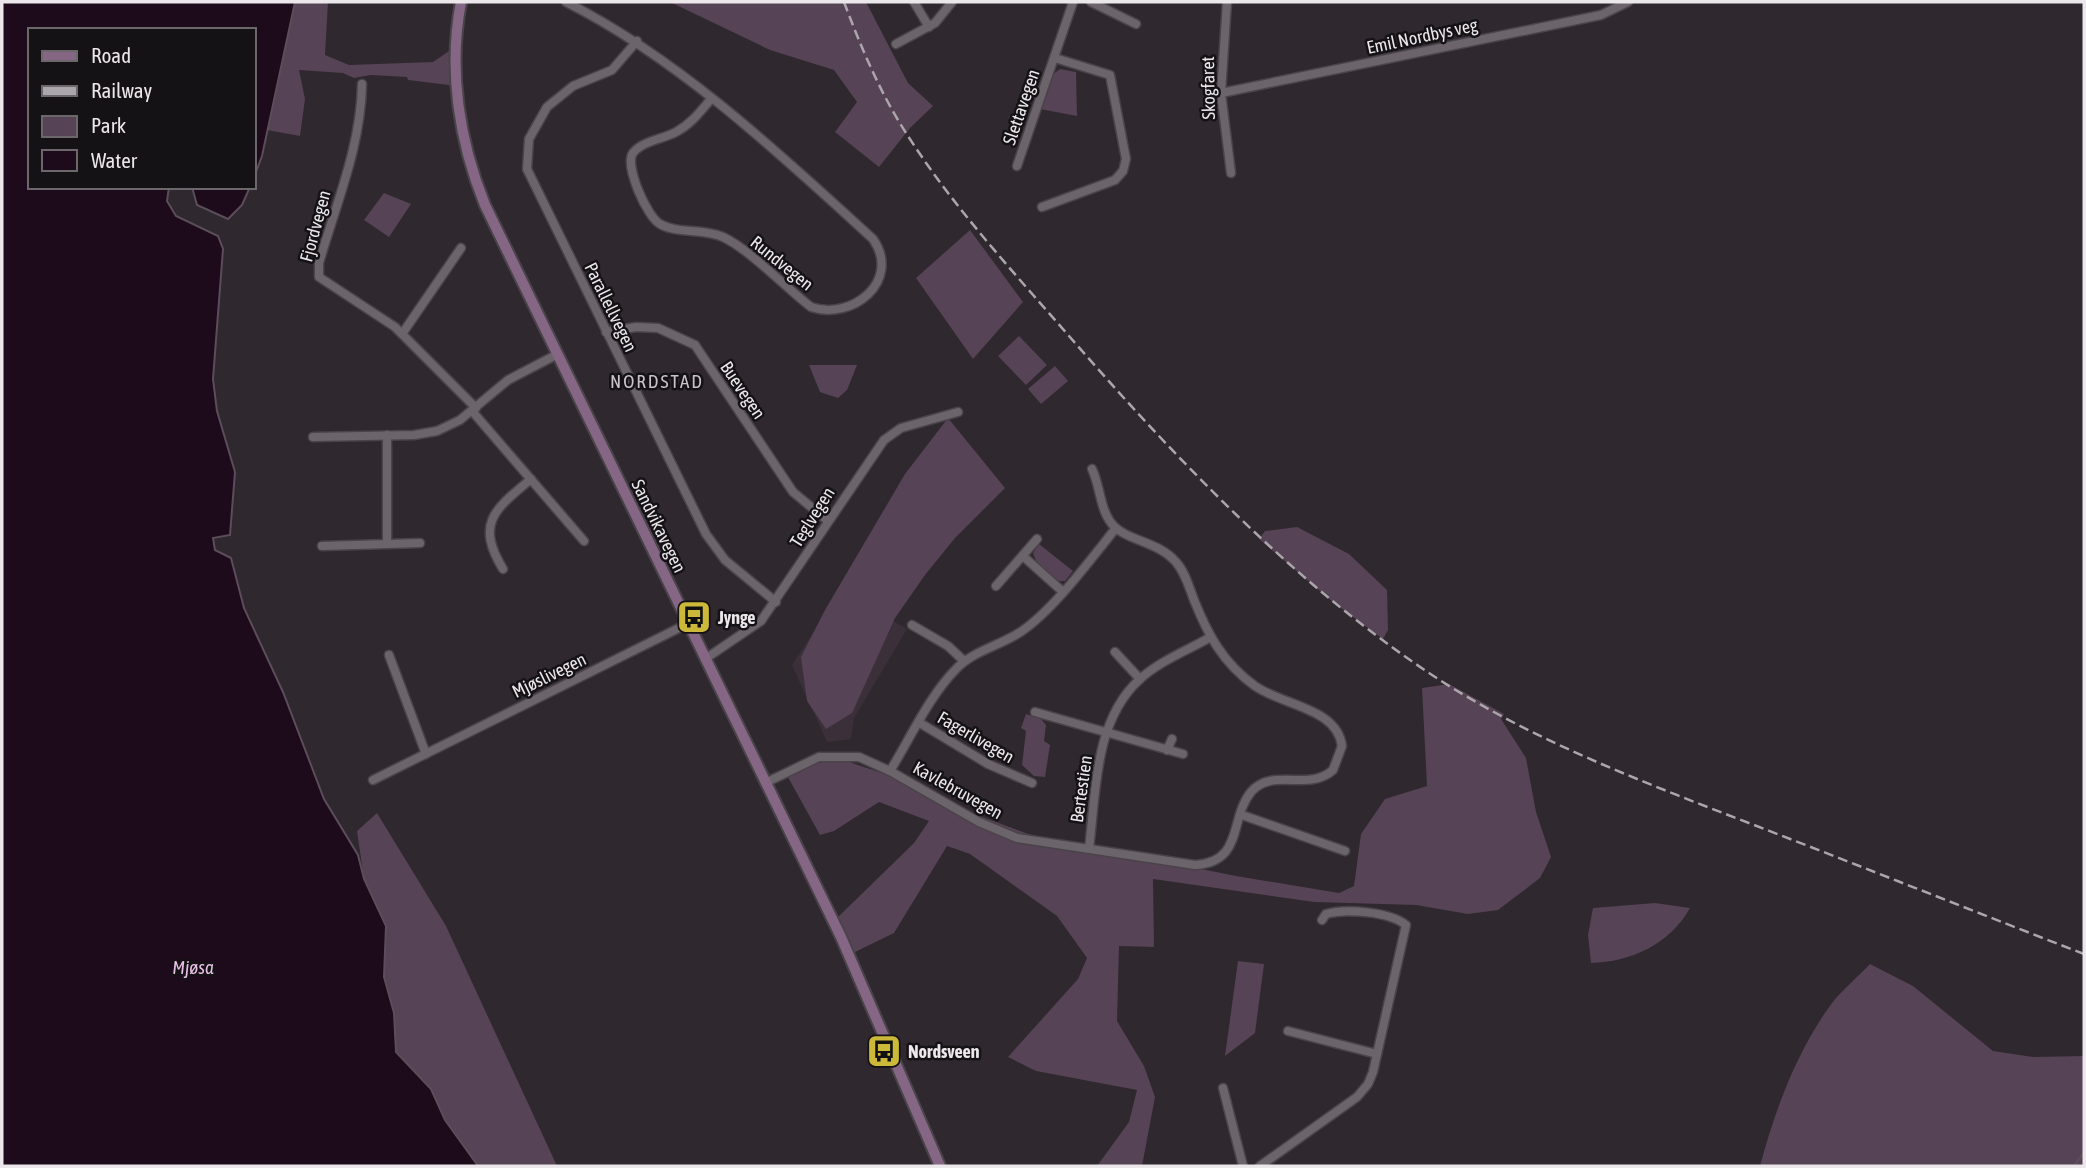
<svg xmlns="http://www.w3.org/2000/svg" width="2086" height="1168" font-family="'Asap Condensed',sans-serif">
	<rect width="100%" height="100%" fill="#2f282e"/>
	<path fill="#3b303a" d="M841 590 907 629 854 718 851 739 827 742 792 665Z"/>
	<g fill="#564355">
		<path d="M295 2H328L325 55 349 65 433 62 458 45 457 86 408 80 407 77 371 75 354 78 343 73 299 70 305 99 300 136 267 130Z"/>
		<path d="M670 2H866L908 83 933 106 910 128 879 167 835 132 857 102 834 70 770 50Z"/>
		<path d="M1060 69 1076 72 1077 116 1040 109 1052 75Z"/>
		<path d="M384 193 411 204 389 237 364 220Z"/>
		<path d="M970 230 1023 302 973 359 916 278Z"/>
		<path d="M1019 336 1047 365 1026 385 998 356Z"/>
		<path d="M809 365H857L847 390 838 398 820 392Z"/>
		<path d="M1055 366 1068 381 1041 404 1028 389Z"/>
		<path d="M948 418 1005 488 955 538 925 575 895 618 852 713 826 729 807 701 801 657 825 610 905 474Z"/>
		<path d="M1297 527 1349 554 1387 590 1388 630 1383 639 1334 603 1259 539 1265 531Z"/>
		<path d="M1039 544 1073 571 1065 581C1050 583 1037 566 1033 553Z"/>
		<path d="M1449 684 1504 714 1501 719 1526 758 1536 812 1551 857 1540 878 1498 910 1468 914 1416 905 1314 902 1153 879 1154 947 1119 946 1117 1021 1144 1066 1155 1097 1142 1166H1097L1129 1122 1137 1090 1036 1071 1008 1057 1078 979 1087 958 1057 916 970 854 947 846 894 933 851 954 837 918 914 843 929 821 879 802 834 831 820 835 784 770 825 754 885 774 932 798 1031 835 1236 876 1339 893 1354 886 1361 834 1385 799 1427 786 1422 688Z"/>
		<path d="M1026 714 1041 719 1046 725 1044 741 1050 745 1045 777 1034 776 1022 765 1026 731 1021 728Z"/>
		<path d="M377 813 446 926 557 1166H478L445 1120 431 1089 396 1052 394 1013 384 977 386 926 364 879 357 831Z"/>
		<path d="M1655 903 1690 908C1670 944 1631 962 1591 963L1588 935 1593 908Z"/>
		<path d="M1238 961 1264 964 1255 1033 1225 1056Z"/>
		<path d="M1870 964 1913 986 1993 1051 2033 1057 2084 1056V1166H1760C1775 1110 1797 1050 1832 1003 1843 989 1858 977 1870 964Z"/>
	</g>
	<g fill="#1d0b1c" stroke="#5b4d5a" stroke-width="2">
		<path d="M2 2H295L262 156 254 177V30H30V187H169L167 201 176 216 218 236 223 249 213 379 217 411 235 472 230 535 213 538 215 550 231 558 244 608 283 692 324 799 358 855 364 879 386 926 384 977 394 1013 396 1052 431 1089 445 1120 478 1166H2Z"/>
		<path d="M192 187H250L242 205 228 219 197 205Z"/>
	</g>
	<g fill="none" stroke-linecap="round" stroke-linejoin="round">
		<path stroke="#5b4d5a" stroke-width="2.5" d="M2074 1166 2084 1152"/>
		<g stroke="#4a444a" stroke-width="11">
			<g id="minor">
				<path d="M566 2C679 59 780 154 873 239 902 281 852 321 811 307 785 287 749 249 723 237 703 228 677 234 660 224 647 217 624 165 633 153 642 141 663 139 676 132 691 124 700 112 711 99"/>
				<path d="M914 2 929 27"/>
				<path d="M1091 2 1136 24"/>
				<path d="M1227 2 1221 93 1231 173"/>
				<path d="M637 41 612 70 573 86 547 107 529 139 527 169 706 534 725 560 776 602"/>
				<path d="M896 44 935 23 952 2"/>
				<path d="M362 84C361 146 336 204 319 263V277L395 327 476 408"/>
				<path d="M1221 93 1601 15 1628 2"/>
				<path d="M1017 166 1073 2"/>
				<path d="M1042 207 1115 180 1123 171 1126 159 1110 75 1055 58"/>
				<path d="M606 332 636 327 658 328 695 345 793 492 828 521"/>
				<path d="M402 334 461 248"/>
				<path d="M472 411 584 541"/>
				<path d="M313 437 414 435 437 431 460 420 508 380 556 355"/>
				<path d="M387 543V435"/>
				<path d="M322 546 420 543"/>
				<path d="M1024 557 1062 591"/>
				<path d="M503 569C475 523 495 509 531 479"/>
				<path d="M996 586 1037 539"/>
				<path d="M912 625 948 646 964 661"/>
				<path d="M1115 652 1140 679"/>
				<path d="M389 655 426 754"/>
				<path d="M705 659 761 621 884 440 901 428 958 412"/>
				<path d="M1035 712 1183 754"/>
				<path d="M920 723 988 764 1032 783"/>
				<path d="M1167 750 1172 739"/>
				<path d="M890 771C911 737 929 696 957 668 975 650 1002 645 1022 631 1054 609 1091 559 1116 528"/>
				<path d="M373 780 687 624"/>
				<path d="M765 783 819 757H859L890 771 979 822 1017 838 1195 865C1244 862 1229 819 1251 792 1272 767 1309 792 1333 770L1342 746C1337 708 1284 706 1255 686 1223 663 1208 635 1194 600 1189 587 1185 572 1176 562 1158 541 1126 541 1112 524 1100 510 1100 485 1092 469"/>
				<path d="M1242 815 1345 851"/>
				<path d="M1089 849C1096 793 1094 721 1139 680 1158 662 1186 651 1209 638"/>
				<path d="M1288 1031 1377 1054"/>
				<path d="M1223 1088 1243 1166"/>
				<path d="M1260 1166 1357 1097 1368 1084 1373 1072 1406 925C1390 912 1346 908 1326 914L1322 920"/>
			</g>
		</g>
		<g stroke="#4a444a" stroke-width="14">
			<path id="secondary" d="M461 2C448 70 459 141 485 205L841 937 940 1166"/>
		</g>
		<use href="#minor" stroke="#6c646b" stroke-width="8"/>
		<use href="#secondary" stroke="#866685" stroke-width="10"/>
		<path stroke="#aba6ab" stroke-width="2.5" stroke-dasharray="10 5" stroke-linecap="butt" d="M844 2C859 42 876 83 898 120 945 198 1009 267 1069 336 1176 459 1293 582 1429 673 1533 742 1651 785 1767 830 1873 871 1978 913 2084 954"/>
	</g>
	<defs>
		<g id="bus-square" transform="scale(1.75)"><rect x="-9" y="-9" width="18" height="18" rx="4" fill="#ccb939" stroke="#151215"/><path d="M-5-6H5V4H4V6H2V4H-2V6H-4V4H-5ZM-3.5-4V0h7V-4ZM-3.5 1.2v1.5H-2V1.2ZM2 1.2v1.5H3.5V1.2Z" fill="#111"/></g>
	</defs>
	<g fill-rule="evenodd">
		<use href="#bus-square" x="694" y="617"/>
		<use href="#bus-square" x="884" y="1051"/>
	</g>
	<g text-anchor="middle" dominant-baseline="central" stroke-width="5" stroke-linejoin="round" paint-order="stroke">
		<g font-size="18" fill="#ebe7eb" stroke="#151215">
			<text transform="translate(1422 36) rotate(-12)">Emil Nordbys veg</text>
			<text transform="translate(1208 88) rotate(-91)">Skogfaret</text>
			<text transform="translate(1021 107) rotate(-71)">Slettavegen</text>
			<text transform="translate(315 226) rotate(-75)">Fjordvegen</text>
			<text transform="translate(782 263) rotate(39)">Rundvegen</text>
			<text transform="translate(611 307) rotate(64)">Parallellvegen</text>
			<text transform="translate(743 390) rotate(56)">Buevegen</text>
			<text transform="translate(812 517) rotate(-58)">Teglvegen</text>
			<text transform="translate(659 526) rotate(64)">Sandvikavegen</text>
			<text transform="translate(549 675) rotate(-26)">Mjøslivegen</text>
			<text transform="translate(976 737) rotate(30)">Fagerlivegen</text>
			<text transform="translate(1081 789) rotate(-82)">Bertestien</text>
			<text transform="translate(958 790) rotate(29)">Kavlebruvegen</text>
		</g>
		<g font-size="18" font-weight="bold" fill="#ebe7eb" stroke="#151215" text-anchor="start">
			<text x="718" y="617">Jynge</text>
			<text x="908" y="1051">Nordsveen</text>
		</g>
		<g font-size="19" letter-spacing="2" fill="#cac2ca" stroke="#151215">
			<text x="657" y="381">NORDSTAD</text>
		</g>
		<g font-size="19" font-style="italic" fill="#eabfe8" stroke="#151215">
			<text x="193" y="967">Mjøsa</text>
		</g>
	</g>
	<rect width="2086" height="1168" fill="none" stroke="#ebe7eb" stroke-width="7"/>
	<rect x="28" y="28" width="228" height="161" fill="#151215" stroke="#6b676b" stroke-width="2"/>
	<rect x="42" y="51" width="35" height="10" fill="#866685" stroke="#6b676b" stroke-width="2"/>
	<text x="91" y="63" font-size="21" fill="#ebe7eb">Road</text>
	<rect x="42" y="86" width="35" height="10" fill="#aba6ab" stroke="#6b676b" stroke-width="2"/>
	<text x="91" y="98" font-size="21" fill="#ebe7eb">Railway</text>
	<rect x="42" y="116" width="35" height="21" fill="#564355" stroke="#6b676b" stroke-width="2"/>
	<text x="91" y="133" font-size="21" fill="#ebe7eb">Park</text>
	<rect x="42" y="150" width="35" height="21" fill="#1d0b1c" stroke="#6b676b" stroke-width="2"/>
	<text x="91" y="168" font-size="21" fill="#ebe7eb">Water</text>
</svg>
